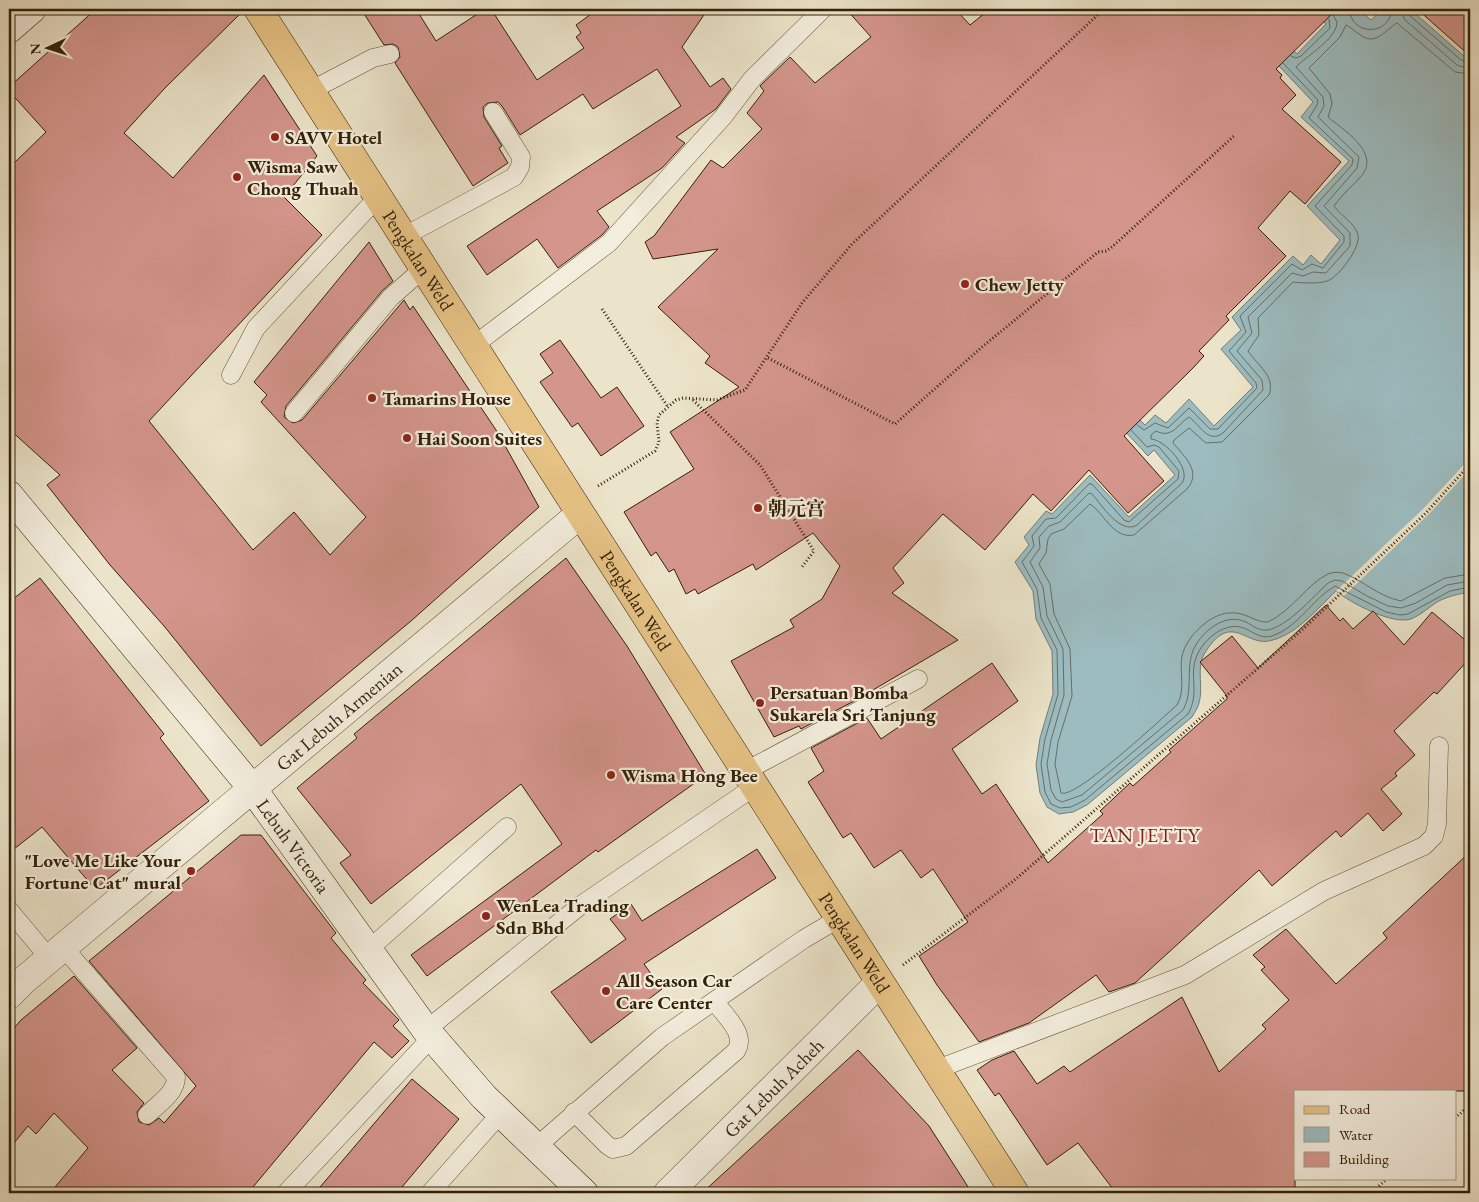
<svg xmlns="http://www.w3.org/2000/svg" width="1479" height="1202" font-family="'EB Garamond','Noto Serif SC',serif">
	<rect width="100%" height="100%" fill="#ece4ca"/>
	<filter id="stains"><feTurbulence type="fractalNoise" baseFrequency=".004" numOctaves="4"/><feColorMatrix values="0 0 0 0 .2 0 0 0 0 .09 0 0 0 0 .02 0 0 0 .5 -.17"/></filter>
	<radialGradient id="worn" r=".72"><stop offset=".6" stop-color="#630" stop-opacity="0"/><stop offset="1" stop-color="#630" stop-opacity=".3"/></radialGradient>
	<path fill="#9cbcc0" stroke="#727e76" d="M1234 9H1238L1256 23 1261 17 1297 54 1326 24 1311 9H1358L1371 20 1383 9H1410L1465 57 1470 51V592C1459 594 1448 596 1437 602 1428 608 1421 615 1411 619 1392 625 1351 603 1336 591 1318 608 1298 633 1273 640 1246 649 1233 610 1206 651 1195 667 1204 685 1199 703 1198 708 1194 713 1192 717L1087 805 1073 812 1059 814 1047 807 1040 793 1036 765 1040 738 1053 694 1052 651 1036 619 1033 591 1015 562 1029 545 1024 537 1046 511 1052 514 1090 475 1129 517 1175 475 1154 450 1148 456 1123 429 1116 396 1145 425 1155 415 1166 423 1189 399 1214 426 1253 387 1221 349 1241 330 1232 317 1293 256 1303 265 1311 255 1321 264 1340 240 1307 206 1349 161 1301 117 1313 102 1229 13Z"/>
	<path fill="#ece4ca" d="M1470 458V469L1430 513 1344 596 1336 591 1423 509Z"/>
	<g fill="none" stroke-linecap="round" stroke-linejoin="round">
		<g stroke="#686e64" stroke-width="1">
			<path d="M1349 9C1351 36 1390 37 1392 9"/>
			<path d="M1401 9 1404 19 1457 65 1463 67H1470"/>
			<path d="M1407 9 1409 15 1461 60 1466 61 1470 59"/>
			<path d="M1333 15 1337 22C1337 39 1306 56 1296 67L1323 97 1324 106 1318 117 1359 157 1357 168 1324 206 1350 233V246L1326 273 1313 272 1303 276 1292 273 1248 317 1252 333 1237 351 1262 380 1263 390 1223 433C1208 444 1200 425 1189 417 1177 425 1172 439 1156 431L1151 435V439C1165 440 1192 469 1182 483L1137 525C1120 535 1102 505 1092 494L1089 493 1060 522 1049 526 1039 537 1040 548 1030 562 1043 587 1047 616 1063 649 1064 695 1051 740 1047 764 1051 790 1056 799 1062 802 1082 795 1183 710C1195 689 1183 664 1197 643 1207 628 1227 613 1246 622 1253 626 1259 631 1268 630 1288 626 1313 597 1328 583L1335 580 1342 581 1367 596 1388 606 1401 608 1416 603 1447 585 1470 581"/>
			<path d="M1291 56 1296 58 1301 56 1330 28 1329 19"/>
			<path d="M1470 74 1455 72 1397 23C1384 31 1375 47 1359 34 1354 31 1351 27 1346 25L1340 37 1309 68 1330 94 1332 104 1328 117C1342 129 1379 151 1363 174 1354 185 1342 194 1334 206 1341 216 1355 223 1358 235 1361 247 1339 277 1327 281 1319 284 1302 283 1293 282L1258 318 1259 335 1248 351C1257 365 1276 376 1269 395L1222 442 1206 443 1189 428 1174 440 1173 443C1185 457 1202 472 1187 489L1134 535C1113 539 1105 514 1090 504L1064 529 1051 534 1048 539 1046 553 1039 564 1050 584 1054 614 1070 649 1072 696 1058 742 1055 764 1061 793C1076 799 1161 719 1177 705 1186 690 1179 672 1182 656 1186 637 1209 615 1228 613 1246 611 1255 623 1268 622 1293 610 1307 584 1328 574 1332 572 1338 572 1343 573 1363 580 1377 596 1401 601L1445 578 1470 574"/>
			<path d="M1137 425 1144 430 1155 423 1168 428 1189 408 1210 429H1218L1257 388 1256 383 1229 351 1246 332 1240 316 1292 264 1302 270 1312 264 1323 268 1344 242V236L1315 206 1352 165 1353 159 1309 118 1317 105 1318 100 1283 63"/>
			<path d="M1131 430 1147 447 1154 445 1159 447 1179 471 1178 479 1129 522 1124 520 1092 484H1089L1056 518 1046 519 1032 536 1034 546 1022 562 1037 589 1041 618 1057 650 1058 694 1045 739 1041 764 1045 792 1051 804 1060 808 1071 807 1085 800 1188 714C1200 693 1189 677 1196 658 1201 642 1222 623 1240 627 1251 629 1259 640 1272 636 1299 627 1312 599 1335 586L1386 612 1400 615 1408 614 1450 591 1470 587"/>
		</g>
	</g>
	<g fill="#d4958c" stroke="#332107">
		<path d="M96 9H243V11L165 88 124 133 173 178 264 75 317 156 284 197 322 235 149 421 253 550 294 512 330 555 366 517 261 402 267 395 254 382 369 242 393 281 383 290 286 406 284 417 293 423 302 420 404 300 410 310 413 306 498 433 539 507 411 621 261 746 164 626 110 565 47 485 60 475 9 429V168L46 132 9 91V87Z"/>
		<path d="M361 9H416L436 41 485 9H491L537 80 584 48 576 37 581 33 576 25 598 9H708L682 47 710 87 723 78 731 89 716 109 676 137 685 143 662 168 597 211 609 227 602 235 558 268 537 239 487 275 467 246 681 106 657 69 593 109 583 94 520 135 502 106 498 102 488 103 483 107 484 117 502 146 499 148 508 163 473 186 395 63 400 57 398 47 393 44 384 45Z"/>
		<path d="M846 9H955L970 25 990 9H1337L1276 69 1282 75 1280 78 1296 95 1282 109 1341 162 1305 204 1290 191 1258 228 1286 256 1226 316 1229 320 1199 351 1204 356 1193 368 1124 436 1164 481 1128 513 1089 470 1051 511 1033 494 985 550 943 514 893 568 904 583 892 593 958 640 856 700 801 729 799 726 774 737 731 661 794 627 790 620 822 599 840 566 813 533 756 570 753 564 698 594 695 589 686 594 674 569 669 572 656 552 651 556 624 512 694 469 670 432 739 387 705 363 710 356 658 307 718 249 653 259 645 242 654 236 711 160 723 168 762 129 747 113 764 91 760 86 790 57 815 83 871 37Z"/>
		<path d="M1417 9H1461L1470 17V56Z"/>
		<path d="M560 340 601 398 617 387 644 426 601 456 578 423 572 427 540 382 553 373 540 354Z"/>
		<path d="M566 558 627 646 706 775 598 852 596 850 427 976 411 955 562 844 521 784 371 904 340 863 351 855 297 788 357 738 354 734Z"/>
		<path d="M40 578 164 734 160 738 209 801 95 889 42 827 9 853V602Z"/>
		<path d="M1326 605 1340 621 1343 618 1353 629 1373 611 1404 645 1432 612 1470 644V658L1437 694 1434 692 1394 731 1415 755 1395 773 1397 776 1381 789 1402 814 1383 831 1368 813 1341 837 1336 831 1272 886 1259 870 1135 983 1109 992 1096 975 1029 1023 979 1042 937 985 919 956 968 922 933 869 921 878 901 850 874 868 851 833 843 838 808 782 824 771 811 748 867 718 881 739 992 663 1018 701 952 749 982 794 996 784 1048 863 1103 814 1100 811 1130 783 1133 786 1171 752 1169 750 1227 699V696L1200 662 1232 636 1258 668Z"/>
		<path d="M241 835H261L336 933 331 938 366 980 363 983 399 1020 393 1026 409 1041 392 1058 374 1042 248 1193H50L88 1148 54 1113 36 1134 28 1126 9 1149V1034L21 1020 74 976 137 1048 112 1070 144 1103 137 1112 139 1122 149 1125 159 1118 164 1123 196 1086 89 961Z"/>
		<path d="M757 849 776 878 644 964 662 989 591 1043 551 992 626 939 610 919 631 904 642 921Z"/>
		<path d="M1470 852V1091H1295V1193H1116L1078 1143 1047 1165 999 1093 995 1096 977 1070 992 1060 1014 1051 1037 1084 1064 1066 1070 1072 1182 997 1219 1072 1266 1029 1262 1025 1289 1000 1261 970 1265 967 1253 955 1286 929 1336 984 1387 938 1383 933Z"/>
		<path d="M858 1050 929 1126 972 1193H702Z"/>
		<path d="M412 1079 459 1119 397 1193H315Z"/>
	</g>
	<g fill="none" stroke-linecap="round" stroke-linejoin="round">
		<g stroke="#615238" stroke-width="19">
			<g id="lane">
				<path d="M310 91 373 58 390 54"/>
				<path d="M403 237 514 177 520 167 521 157 493 112"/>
				<path d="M473 346 609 243 723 117 752 79 823 9"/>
				<path d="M231 375 256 328 378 197"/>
				<path d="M294 413 391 297 424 268"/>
				<path d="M744 772 918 679"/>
				<path d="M9 910 50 959"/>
				<path d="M63 947 176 1077C176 1093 158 1104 147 1115"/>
				<path d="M368 950 507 827"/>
				<path d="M426 1030 581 905 754 787"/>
				<path d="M935 1070 1185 975 1324 891 1424 846 1434 836 1437 824 1439 746"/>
				<path d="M574 1112 607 1145 613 1149 626 1146 736 1051C747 1034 725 1016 715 1002"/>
				<path d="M536 1147 662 1037 804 939 838 919"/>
				<path d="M286 1193 432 1037"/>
				<path d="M430 1193 501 1113"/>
			</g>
		</g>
		<g stroke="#615238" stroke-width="29">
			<g id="street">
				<path id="s1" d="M9 995 24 980 580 514"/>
				<path id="s2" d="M668 1193 879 983"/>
			</g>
		</g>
		<g stroke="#332107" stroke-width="29">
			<g id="secondary">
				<path d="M9 29 32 9"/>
				<path id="s3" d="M9 495 252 788 426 1030 484 1097 584 1193"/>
			</g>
		</g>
		<g stroke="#332107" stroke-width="29">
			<g id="primary">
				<path id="s4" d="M258 9 1015 1193"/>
			</g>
		</g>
		<g stroke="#332107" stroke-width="3" stroke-dasharray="1 2.5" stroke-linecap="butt">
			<path d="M602 309 668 407"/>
			<path d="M768 358 895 424 982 347 1098 252 1106 251 1112 247 1234 136"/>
			<path d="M693 400 760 465 814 551 802 567"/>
			<path d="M598 486 655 451 659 442 657 423 659 415 676 400 683 398 717 400 745 390 802 303 852 244 1104 9"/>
			<path d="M903 965 1017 878 1303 629 1426 513 1470 464"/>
			<path d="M1455 1118 1470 1105"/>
			<path d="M1371 1193 1388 1178"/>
		</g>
		<use href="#lane" stroke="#f3eddd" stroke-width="18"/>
		<use href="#street" stroke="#f3eddd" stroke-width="28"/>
		<use href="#secondary" stroke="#f3eddd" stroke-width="28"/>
		<use href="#primary" stroke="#e6c285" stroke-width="28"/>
	</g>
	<g fill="#8f2418" stroke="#f3eddd" stroke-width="2">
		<circle cx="275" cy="137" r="5"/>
		<circle cx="237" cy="177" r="5"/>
		<circle cx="965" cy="284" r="5"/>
		<circle cx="372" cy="398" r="5"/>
		<circle cx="407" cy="438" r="5"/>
		<circle cx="758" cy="508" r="5"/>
		<circle cx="760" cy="703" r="5"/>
		<circle cx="611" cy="775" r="5"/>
		<circle cx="191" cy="871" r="5"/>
		<circle cx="486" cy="916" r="5"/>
		<circle cx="606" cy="991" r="5"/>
	</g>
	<g text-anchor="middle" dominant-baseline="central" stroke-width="4.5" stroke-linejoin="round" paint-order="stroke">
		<g font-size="19" font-weight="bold" fill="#332107" stroke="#f3eddd" text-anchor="start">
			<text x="285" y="137">SAVV Hotel</text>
			<text x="247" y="166">Wisma Saw<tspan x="247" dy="22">Chong Thuah</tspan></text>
			<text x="975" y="284">Chew Jetty</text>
			<text x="382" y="398">Tamarins House</text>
			<text x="417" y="438">Hai Soon Suites</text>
			<text x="768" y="508">朝元宫</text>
			<text x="770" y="692">Persatuan Bomba<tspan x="770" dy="22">Sukarela Sri Tanjung</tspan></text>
			<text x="621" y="775">Wisma Hong Bee</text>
			<text x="181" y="860" text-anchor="end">"Love Me Like Your<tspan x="181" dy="22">Fortune Cat" mural</tspan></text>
			<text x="496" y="905">WenLea Trading<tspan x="496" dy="22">Sdn Bhd</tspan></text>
			<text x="616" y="980">All Season Car<tspan x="616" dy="22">Care Center</tspan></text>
		</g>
		<g font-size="19" fill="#332107" stroke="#f3eddd">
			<text stroke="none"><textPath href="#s4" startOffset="298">Pengkalan Weld</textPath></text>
			<text stroke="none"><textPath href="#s4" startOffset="702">Pengkalan Weld</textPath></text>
			<text stroke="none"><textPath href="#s1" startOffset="432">Gat Lebuh Armenian</textPath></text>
			<text stroke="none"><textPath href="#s3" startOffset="452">Lebuh Victoria</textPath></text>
			<text stroke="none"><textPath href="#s4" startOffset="1108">Pengkalan Weld</textPath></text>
			<text stroke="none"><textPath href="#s2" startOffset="149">Gat Lebuh Acheh</textPath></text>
		</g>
		<g font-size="20" letter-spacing="1" fill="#7a1f14" stroke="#f3eddd">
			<text x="1145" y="835">TAN JETTY</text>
		</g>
	</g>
	<rect width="1479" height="1202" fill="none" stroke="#ece4ca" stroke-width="30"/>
	<rect x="10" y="10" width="1459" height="1182" fill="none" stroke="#332107" stroke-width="2.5"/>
	<rect x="15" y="15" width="1449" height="1172" fill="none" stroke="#332107"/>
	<rect x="1294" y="1090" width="162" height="90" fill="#f3eddd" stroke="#a69b87"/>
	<rect x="1304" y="1106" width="25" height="8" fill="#e6c285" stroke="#a69b87"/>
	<text x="1339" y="1114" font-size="15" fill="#332107">Road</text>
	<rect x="1304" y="1127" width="25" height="15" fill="#9cbcc0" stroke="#a69b87"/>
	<text x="1339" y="1140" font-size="15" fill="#332107">Water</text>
	<rect x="1304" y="1152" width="25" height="15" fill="#d4958c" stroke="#a69b87"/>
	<text x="1339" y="1164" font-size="15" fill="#332107">Building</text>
	<g transform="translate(48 48) rotate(266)" stroke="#f3eddd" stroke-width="4" paint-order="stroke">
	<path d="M0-4L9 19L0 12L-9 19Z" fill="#332107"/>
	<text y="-8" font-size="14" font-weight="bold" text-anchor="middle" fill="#332107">N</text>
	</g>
	<rect width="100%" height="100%" filter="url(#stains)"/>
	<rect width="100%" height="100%" fill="url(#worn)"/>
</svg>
